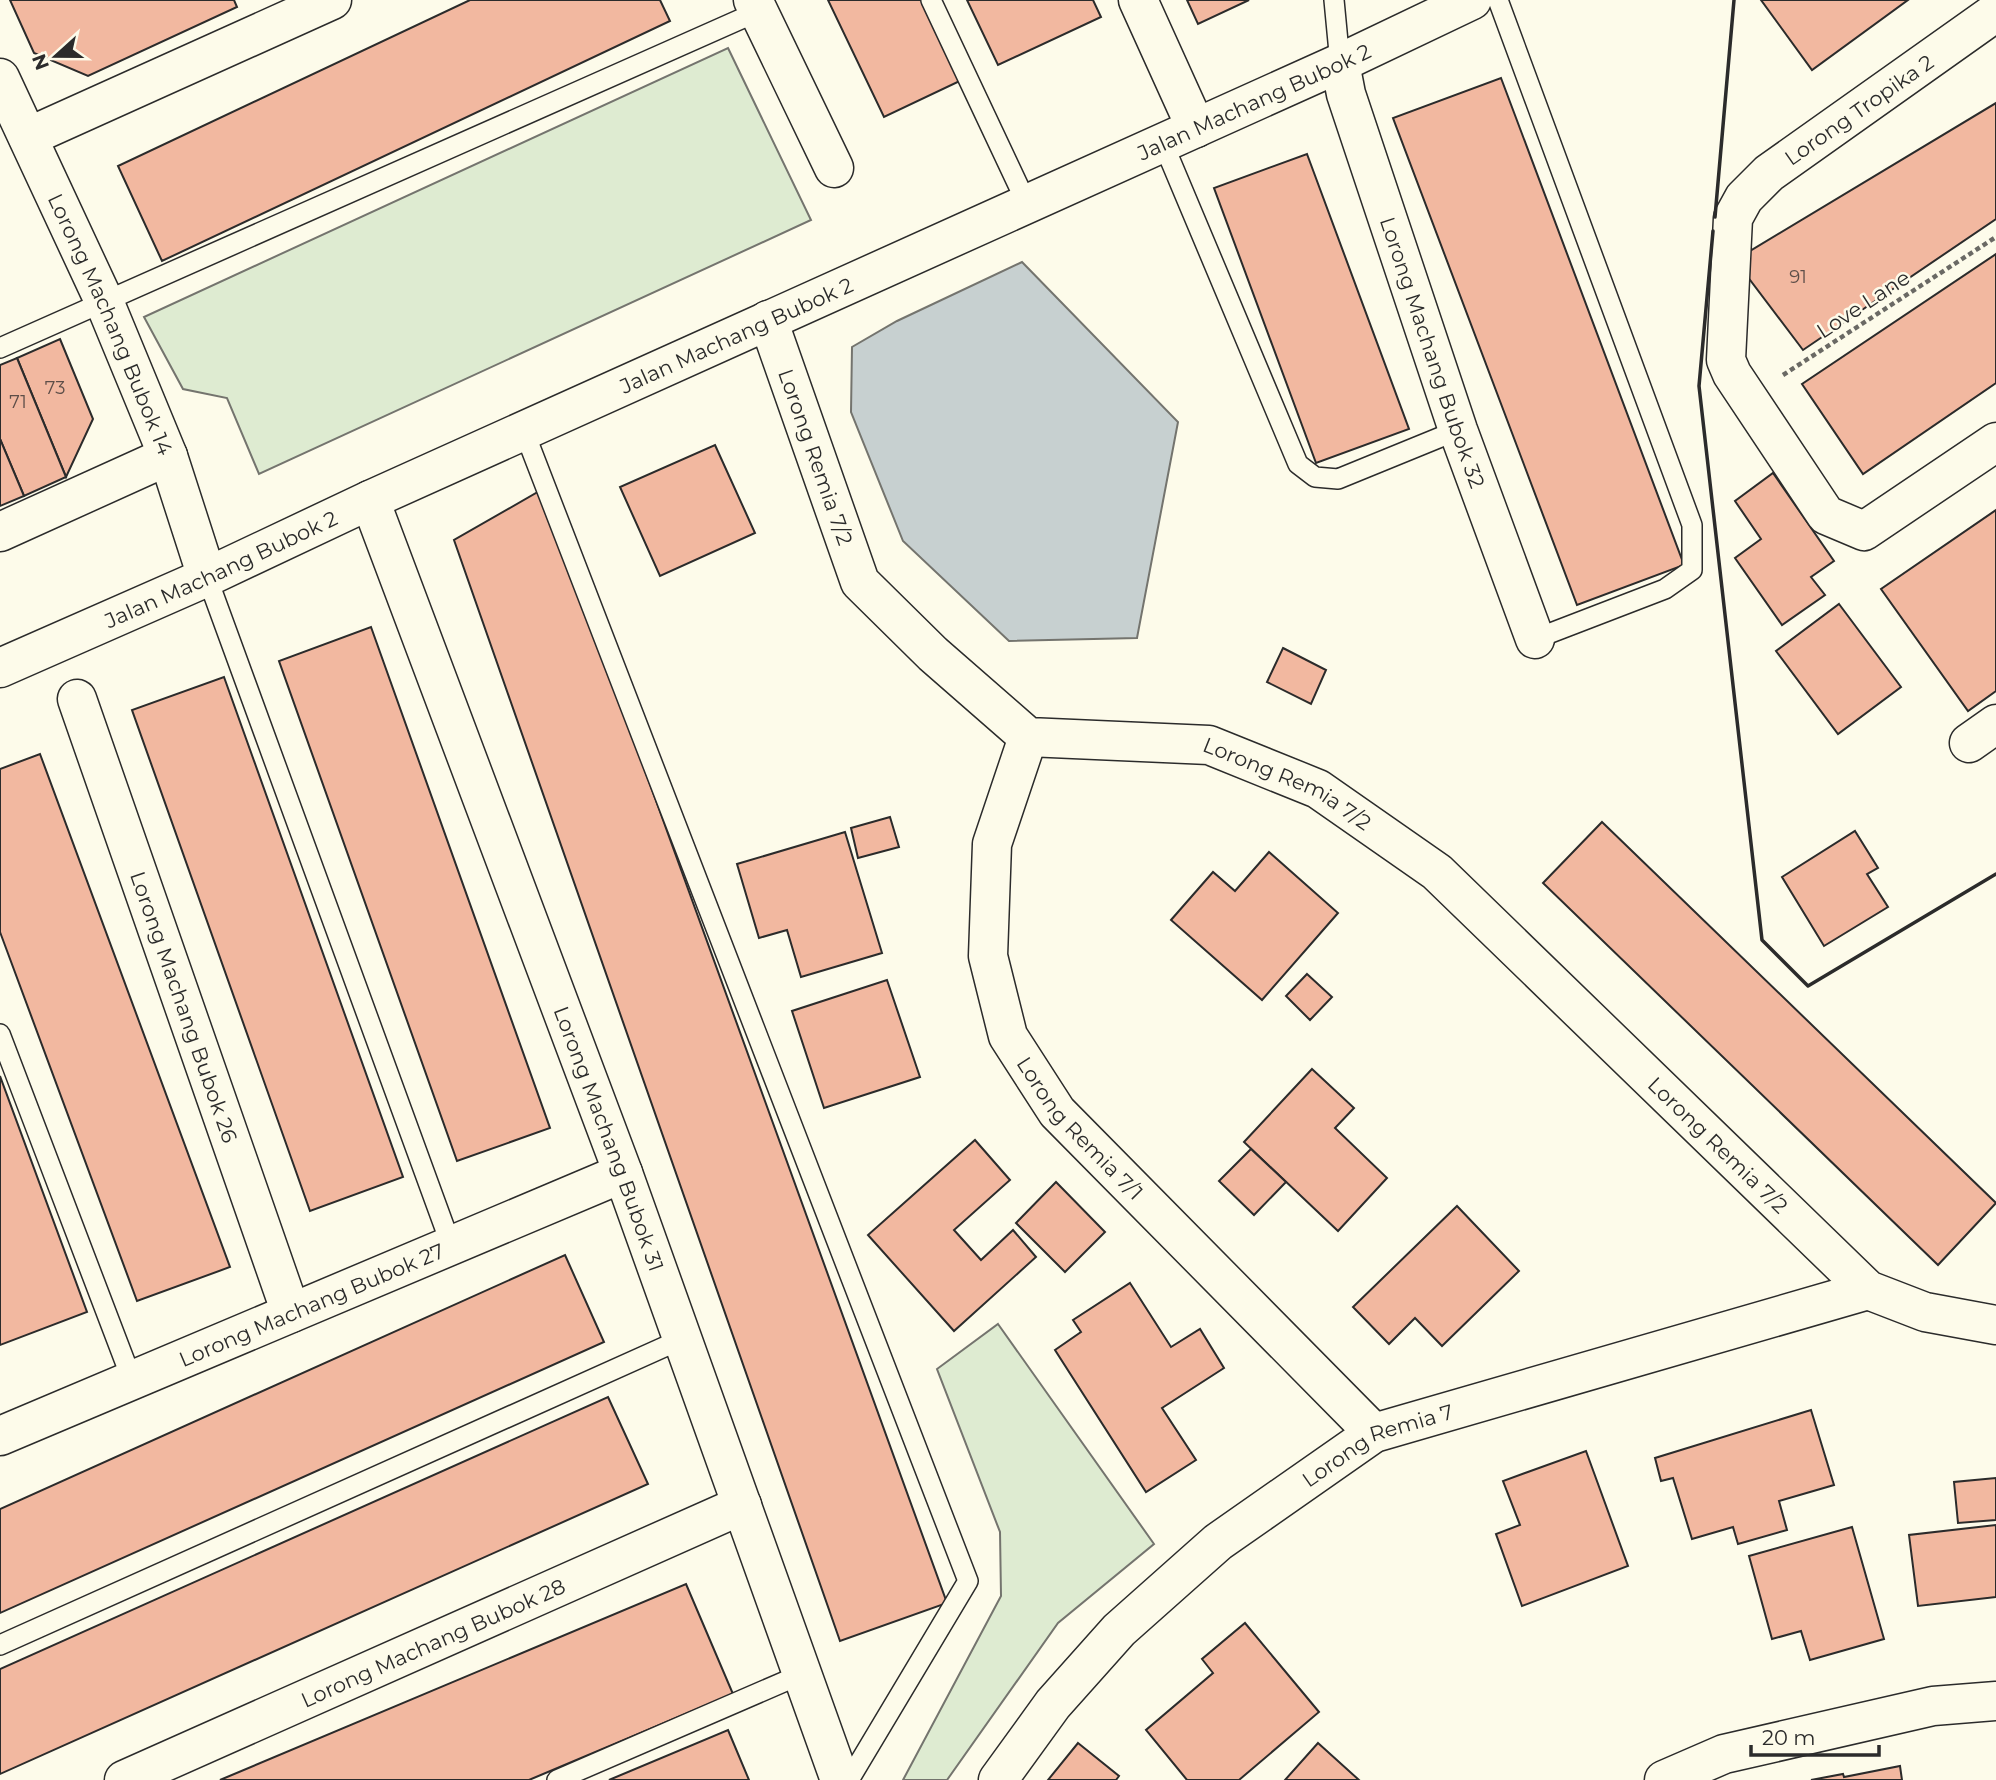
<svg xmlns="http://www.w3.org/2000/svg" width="1996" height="1780" font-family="Montserrat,sans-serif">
	<rect width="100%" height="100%" fill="#fdfbea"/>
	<g fill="#deebd1" stroke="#74746e" stroke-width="2">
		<path d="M728 48 811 220 259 474 227 398 183 389 144 317Z"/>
		<path d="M998 1324 1154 1544 1058 1623 947 1780H903L1001 1596 1000 1532 937 1369Z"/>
	</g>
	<path fill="#c7d0d0" stroke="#74746e" stroke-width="2" d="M1022 262 1178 422 1137 638 1009 641 903 541 851 412 852 347 897 321Z"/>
	<g fill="#f2b8a0" stroke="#2b2b2b" stroke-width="2">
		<path d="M10 0H234L237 7 88 76 34 53Z"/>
		<path d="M470 0H660L670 21 162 261 118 166Z"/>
		<path d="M828 0H927L964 79 884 117Z"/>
		<path d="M967 0H1093L1101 17 998 65Z"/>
		<path d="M1187 0H1249L1198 24Z"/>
		<path d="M1761 0H1908L1812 70Z"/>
		<path d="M1501 78 1684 565 1577 605 1393 118Z"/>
		<path d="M1996 103V219L1803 350 1735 260Z"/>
		<path d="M1307 154 1409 429 1316 463 1214 188Z"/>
		<path d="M1996 254V383L1863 474 1802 384Z"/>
		<path d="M60 339 93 419 66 477 17 358Z"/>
		<path d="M17 358 66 477 24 496 0 439V365Z"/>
		<path d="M0 439 24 496 0 506Z"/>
		<path d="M715 445 755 533 660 576 620 487Z"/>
		<path d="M1773 473 1834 561 1811 577 1825 595 1782 625 1735 558 1761 539 1735 501Z"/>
		<path d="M543 489 947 1603 840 1641 454 540Z"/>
		<path d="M1996 510V691L1968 711 1881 589Z"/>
		<path d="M1839 604 1901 687 1838 734 1776 651Z"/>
		<path d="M371 627 550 1128 457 1161 279 661Z"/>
		<path d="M1283 648 1326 670 1311 704 1267 682Z"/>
		<path d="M224 677 403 1177 310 1211 132 710Z"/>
		<path d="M40 754 230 1267 137 1301 0 932V769Z"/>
		<path d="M890 817 899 847 858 858 851 828Z"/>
		<path d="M1602 822 1996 1203 1938 1265 1543 883Z"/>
		<path d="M1855 831 1878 868 1867 874 1888 907 1824 946 1782 877Z"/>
		<path d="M845 832 882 953 801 977 787 930 759 938 737 864Z"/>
		<path d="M1269 852 1338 913 1262 1000 1171 920 1213 872 1235 891Z"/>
		<path d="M1307 974 1332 997 1310 1020 1286 996Z"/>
		<path d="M887 980 920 1077 824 1108 792 1011Z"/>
		<path d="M1312 1069 1354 1108 1335 1128 1387 1178 1338 1231 1244 1142Z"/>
		<path d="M0 1076 87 1312 0 1345Z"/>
		<path d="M975 1140 1010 1180 954 1230 981 1260 1013 1230 1036 1257 954 1331 868 1235Z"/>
		<path d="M1251 1149 1286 1182 1254 1215 1219 1181Z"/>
		<path d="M1056 1182 1105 1232 1065 1272 1016 1223Z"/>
		<path d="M1457 1206 1519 1271 1442 1346 1415 1318 1389 1344 1353 1307Z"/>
		<path d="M565 1255 604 1342 0 1613V1509Z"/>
		<path d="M1130 1283 1171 1347 1200 1329 1224 1368 1162 1408 1196 1460 1146 1492 1055 1350 1081 1332 1073 1320Z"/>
		<path d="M608 1397 648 1484 0 1774V1669Z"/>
		<path d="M1811 1410 1834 1485 1779 1501 1787 1530 1738 1544 1733 1527 1692 1539 1673 1478 1661 1481 1655 1458Z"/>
		<path d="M1586 1451 1628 1566 1522 1606 1496 1534 1520 1525 1503 1481Z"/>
		<path d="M1996 1478V1520L1958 1523 1954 1482Z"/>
		<path d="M1996 1525V1597L1918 1606 1909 1535Z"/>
		<path d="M1852 1527 1884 1639 1810 1660 1801 1631 1772 1639 1749 1556Z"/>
		<path d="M686 1584 733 1694 529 1780H220Z"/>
		<path d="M1245 1623 1319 1712 1239 1780H1187L1146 1730 1213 1673 1202 1659Z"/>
		<path d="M728 1730 749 1780H609Z"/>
		<path d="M1078 1743 1119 1776 1116 1780H1048Z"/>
		<path d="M1318 1743 1359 1780H1285Z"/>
		<path d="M1900 1766 1902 1780H1811L1843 1774 1844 1777Z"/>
	</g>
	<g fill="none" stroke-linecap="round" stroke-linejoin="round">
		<g stroke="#2b2b2b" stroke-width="22">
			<g id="lane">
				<path d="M931 0 1027 204"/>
				<path d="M1334 0 1340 63"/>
				<path d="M1498 0 1692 525V570L1665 589 1535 639"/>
				<path d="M1163 143 1298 464 1315 477 1338 479 1458 430"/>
				<path d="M0 348 759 11"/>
				<path d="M524 431 968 1581 849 1780"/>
				<path d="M207 577 451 1245"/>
				<path d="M0 1034 132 1380"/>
				<path d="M0 1645 682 1339"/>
				<path d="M557 1780 802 1674"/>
			</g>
		</g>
		<g stroke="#2b2b2b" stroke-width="41">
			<g id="street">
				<path d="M753 0 834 168"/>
				<path d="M1138 0 1196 128"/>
				<path d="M1996 12 1769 173 1744 198 1733 218 1726 360 1732 374 1826 515 1864 531 1996 442"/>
				<path id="s1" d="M1340 63 1346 94 1458 430 1535 639"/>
				<path id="s2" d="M0 78 104 301 168 456 207 577"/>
				<path d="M28 137 332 0"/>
				<path id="s3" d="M768 320 860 582 933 654 1028 737 1209 745 1318 789 1437 872 1868 1290 1925 1312 1996 1325"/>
				<path id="s4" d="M370 500 623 1173 840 1780"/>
				<path d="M0 532 168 456"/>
				<path id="s5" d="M77 699 291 1313"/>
				<path id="s6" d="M1028 737 992 844 988 956 1008 1036 1057 1112 1374 1433"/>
				<path d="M1969 743 1996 724"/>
				<path id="s7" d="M0 1436 623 1173"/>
				<path id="s8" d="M124 1780 742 1505"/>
				<path id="s9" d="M998 1780 1053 1704 1119 1630 1218 1542 1374 1433 1868 1290"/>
				<path d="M1664 1780 1724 1754 1933 1706 1996 1701"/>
			</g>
		</g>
		<g stroke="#2b2b2b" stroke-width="41">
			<g id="secondary">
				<path id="s10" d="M0 668 207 577 370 500 1340 63 1472 0"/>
			</g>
		</g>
		<path stroke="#6a6964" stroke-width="4.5" stroke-dasharray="5 3.5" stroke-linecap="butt" d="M1783 375 1996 237"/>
		<use href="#lane" stroke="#fdfbea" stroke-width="19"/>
		<use href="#street" stroke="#fdfbea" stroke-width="38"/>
		<use href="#secondary" stroke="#fdfbea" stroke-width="38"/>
		<g stroke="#2b2b2b" stroke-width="3.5">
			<path d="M1715 217 1734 0"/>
			<path d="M1713 231 1699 386 1762 940 1808 986 1996 874"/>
		</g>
	</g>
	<g text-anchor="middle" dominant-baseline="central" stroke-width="5" stroke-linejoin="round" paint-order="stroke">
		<g font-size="18" fill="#5d4e48">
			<text x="1798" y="277">91</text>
			<text x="55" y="388">73</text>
			<text x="18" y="402">71</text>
		</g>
		<g font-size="21" fill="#2b2b2b" stroke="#fdfbea">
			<text stroke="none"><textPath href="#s10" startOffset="1376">Jalan Machang Bubok 2</textPath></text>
			<text transform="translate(1859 110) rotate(-35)">Lorong Tropika 2</text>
			<text transform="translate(1863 304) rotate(-33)">Love Lane</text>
			<text stroke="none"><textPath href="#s2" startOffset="270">Lorong Machang Bubok 14</textPath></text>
			<text stroke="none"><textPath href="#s10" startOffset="808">Jalan Machang Bubok 2</textPath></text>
			<text stroke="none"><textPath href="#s1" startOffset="304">Lorong Machang Bubok 32</textPath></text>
			<text stroke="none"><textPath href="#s3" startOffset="145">Lorong Remia 7/2</textPath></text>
			<text stroke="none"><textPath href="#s10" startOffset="242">Jalan Machang Bubok 2</textPath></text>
			<text stroke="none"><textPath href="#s3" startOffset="775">Lorong Remia 7/2</textPath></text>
			<text stroke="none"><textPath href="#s5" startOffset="326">Lorong Machang Bubok 26</textPath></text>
			<text stroke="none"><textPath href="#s6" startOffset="425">Lorong Remia 7/1</textPath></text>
			<text stroke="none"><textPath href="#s4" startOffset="682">Lorong Machang Bubok 31</textPath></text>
			<text stroke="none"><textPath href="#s3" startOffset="1342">Lorong Remia 7/2</textPath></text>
			<text stroke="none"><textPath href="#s7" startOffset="338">Lorong Machang Bubok 27</textPath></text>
			<text stroke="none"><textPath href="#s9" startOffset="514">Lorong Remia 7</textPath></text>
			<text stroke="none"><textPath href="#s8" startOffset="338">Lorong Machang Bubok 28</textPath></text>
		</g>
	</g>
	<g transform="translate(56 56) rotate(249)" stroke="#fdfbea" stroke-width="5" paint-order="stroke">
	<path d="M0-5L12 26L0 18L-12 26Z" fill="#2b2b2b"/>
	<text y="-10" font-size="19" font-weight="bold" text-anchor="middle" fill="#2b2b2b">N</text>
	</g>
	<path d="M1751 1745v10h128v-10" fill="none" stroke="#2b2b2b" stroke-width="3.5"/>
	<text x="1762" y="1745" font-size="21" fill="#2b2b2b" stroke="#fdfbea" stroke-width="5" paint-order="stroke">20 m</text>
</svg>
